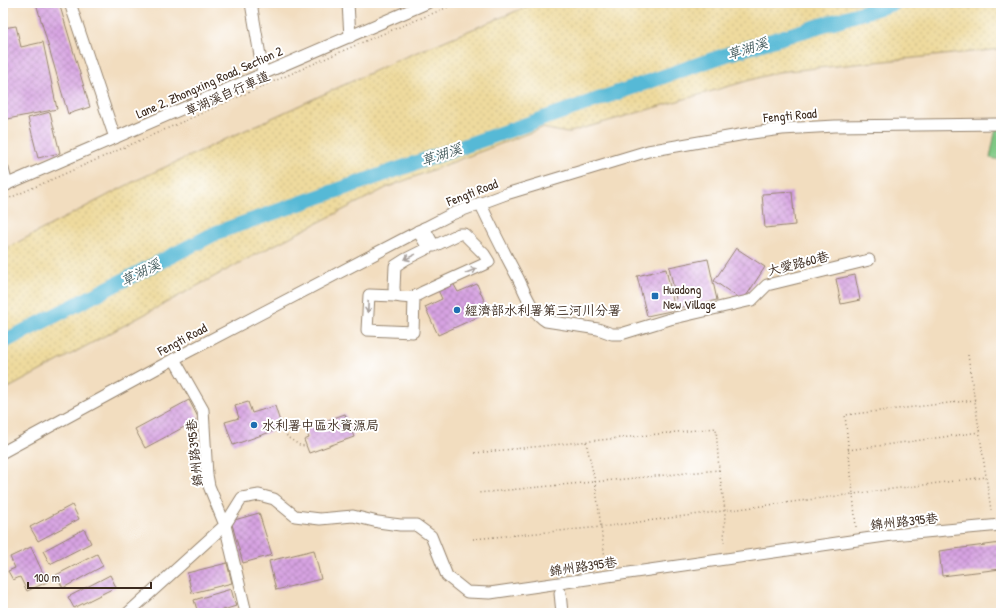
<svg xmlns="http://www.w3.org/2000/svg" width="1004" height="616" font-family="'Patrick Hand','LXGW WenKai TC',sans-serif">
	<defs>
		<pattern id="sand-dots" width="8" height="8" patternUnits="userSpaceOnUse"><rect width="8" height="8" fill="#eeda9e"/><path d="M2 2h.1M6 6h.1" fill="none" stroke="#cdbb88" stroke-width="1.8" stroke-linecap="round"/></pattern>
		<pattern id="building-cross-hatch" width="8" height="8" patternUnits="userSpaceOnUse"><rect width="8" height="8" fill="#d7a3e2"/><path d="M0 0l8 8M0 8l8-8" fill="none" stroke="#b085b7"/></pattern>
	</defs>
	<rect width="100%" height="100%" fill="#fff"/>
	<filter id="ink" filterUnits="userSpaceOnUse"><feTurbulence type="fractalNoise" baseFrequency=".025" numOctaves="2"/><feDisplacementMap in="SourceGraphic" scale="8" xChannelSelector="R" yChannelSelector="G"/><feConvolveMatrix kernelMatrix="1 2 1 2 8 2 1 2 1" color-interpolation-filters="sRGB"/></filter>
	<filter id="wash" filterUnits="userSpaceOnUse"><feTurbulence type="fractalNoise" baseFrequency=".012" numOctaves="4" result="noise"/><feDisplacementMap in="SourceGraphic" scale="16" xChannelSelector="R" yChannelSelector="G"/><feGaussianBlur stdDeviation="0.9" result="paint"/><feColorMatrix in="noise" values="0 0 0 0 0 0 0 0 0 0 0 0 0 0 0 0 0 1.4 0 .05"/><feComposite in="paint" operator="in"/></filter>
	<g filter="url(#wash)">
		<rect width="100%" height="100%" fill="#f2ddbf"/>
		<path fill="#7fc884" stroke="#5d7951" d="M996 128H1001V160L990 158Z"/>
		<path fill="url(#sand-dots)" stroke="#94825e" d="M536 3H1001V49L778 72 567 133 542 128 388 187 245 260 3 391V250L135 181 398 60Z"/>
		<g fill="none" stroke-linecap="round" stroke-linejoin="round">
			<path stroke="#57b9d6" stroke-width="15" d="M3 342 218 232 731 53 894 3"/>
		</g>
		<g id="blocks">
			<g fill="url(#building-cross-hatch)">
				<path d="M36 3H59L90 107 68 114Z"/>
				<path d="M16 26 21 47 43 42 57 109 3 120V28Z"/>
				<path d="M50 112 60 153 38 158 28 118Z"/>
				<path d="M792 192 795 225 765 228 762 194Z"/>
				<path d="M736 248 765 267 743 301 714 281Z"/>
				<path d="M708 259 717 300 678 308 669 267Z"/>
				<path d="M666 269 675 310 647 316 637 276Z"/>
				<path d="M855 275 860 300 841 304 836 279Z"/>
				<path d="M453 283 458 292 477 284 489 312 438 335 425 307 442 299 438 290Z"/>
				<path d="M189 400 199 419 145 448 135 429Z"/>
				<path d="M248 402 252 413 275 406 282 428 233 445 225 422 239 418 235 406Z"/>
				<path d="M345 414 354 437 309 453 304 440 309 438 305 428Z"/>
				<path d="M72 505 79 519 38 541 30 527Z"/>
				<path d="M259 513 272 555 243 563 231 521Z"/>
				<path d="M84 529 91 543 50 564 43 551Z"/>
				<path d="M1001 543V569L942 576 939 551Z"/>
				<path d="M31 547 47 582 27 591 20 577 13 580 8 571 15 568 10 557Z"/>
				<path d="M314 550 321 579 276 590 269 561Z"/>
				<path d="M97 554 103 566 63 588 56 575Z"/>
				<path d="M227 563 232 583 192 593 187 573Z"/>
				<path d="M110 575 116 587 74 608 68 597Z"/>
				<path d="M231 589 236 606 214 613H198L194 600Z"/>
			</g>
		</g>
	</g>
	<g filter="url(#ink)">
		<use href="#blocks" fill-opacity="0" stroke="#96846e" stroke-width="1"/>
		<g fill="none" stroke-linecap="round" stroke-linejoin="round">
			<g stroke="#96846e" stroke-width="13">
				<g id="minor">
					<path d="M70 3 115 138"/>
					<path d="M251 3 263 73"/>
					<path d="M348 3 350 37"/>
					<path d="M3 169 7 185"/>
					<path d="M3 186 427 3"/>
					<path d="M480 203C492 228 504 253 518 278 525 292 532 313 546 321L598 329 612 334H621L670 319 752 300 767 285 869 260"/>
					<path d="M418 231 428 248 406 259 395 266 394 288 395 296C407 299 413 298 423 292L489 262 484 254 464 234H459L434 246 424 228"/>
					<path d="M395 296 369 295 367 330 413 332 414 298"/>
					<path d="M3 452 174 359 409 236 452 214 506 194 648 151 745 134 782 129 835 126 1001 124"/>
					<path d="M560 593 562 613"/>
					<path d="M128 613 225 525 209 486 207 475 203 410 174 359"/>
					<path d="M246 613 225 525 242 498 259 495 274 499 295 516 320 519 353 516 378 522 400 525H416L431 536 447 576 467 592 490 593 892 535 1001 525"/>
				</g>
			</g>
			<g stroke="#96846e" stroke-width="1.5" stroke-dasharray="1 3" stroke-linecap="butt">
				<path d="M3 201 363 42 458 3"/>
				<path d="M968 355 991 510"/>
				<path d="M281 423 283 422 287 437 301 446 306 445"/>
				<path d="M586 442 595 481 606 566"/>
				<path d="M848 450 980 432"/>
				<path d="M475 453 716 428 719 470 477 493"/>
				<path d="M719 470 725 510 724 544"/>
				<path d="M856 527 853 494 986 477"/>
				<path d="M473 539 601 527 853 494 845 415 975 400"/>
			</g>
			<use href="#minor" stroke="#fff" stroke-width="11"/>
		</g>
		<defs><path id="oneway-shaft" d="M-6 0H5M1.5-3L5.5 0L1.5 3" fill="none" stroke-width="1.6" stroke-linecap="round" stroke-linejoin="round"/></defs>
		<g stroke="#a79f9a">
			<use href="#oneway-shaft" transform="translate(410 257) rotate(154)"/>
			<use href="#oneway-shaft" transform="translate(471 271) rotate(-23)"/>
			<use href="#oneway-shaft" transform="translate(368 307) rotate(92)"/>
		</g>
	</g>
	<g fill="#1f6fb2" stroke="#fff" stroke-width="1.5">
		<rect x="651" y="292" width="8" height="8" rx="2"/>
		<circle cx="457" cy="310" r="4"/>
		<circle cx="254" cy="425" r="4"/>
	</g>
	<g text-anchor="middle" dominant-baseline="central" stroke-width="4" stroke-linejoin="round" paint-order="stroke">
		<g font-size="13" fill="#3b2a1e" stroke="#fff">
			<text transform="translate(209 82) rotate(-24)">Lane 2, Zhongxing Road, Section 2</text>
			<text transform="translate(227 93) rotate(-24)">草湖溪自行車道</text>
			<text transform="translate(790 115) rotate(-5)">Fengti Road</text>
			<text transform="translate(472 192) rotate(-21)">Fengti Road</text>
			<text transform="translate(798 263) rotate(-14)">大愛路60巷</text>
			<text transform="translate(182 339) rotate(-28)">Fengti Road</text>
			<text transform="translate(194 453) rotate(-96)">錦州路395巷</text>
			<text transform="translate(904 521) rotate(-6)">錦州路395巷</text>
			<text transform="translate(583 566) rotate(-8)">錦州路395巷</text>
		</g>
		<g font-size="13" fill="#3b2a1e" stroke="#fff" text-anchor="start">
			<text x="663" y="289">Huadong<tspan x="663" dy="15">New Village</tspan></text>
			<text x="465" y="310">經濟部水利署第三河川分署</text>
			<text x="262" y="425">水利署中區水資源局</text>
		</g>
		<g font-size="14" font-style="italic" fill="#455c5e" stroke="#fff">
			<text transform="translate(747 48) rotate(-18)">草湖溪</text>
			<text transform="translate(441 154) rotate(-19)">草湖溪</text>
			<text transform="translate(140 272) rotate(-27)">草湖溪</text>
		</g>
	</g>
	<rect width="1004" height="616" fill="none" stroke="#fff" stroke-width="16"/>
	<path d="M28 582v6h123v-6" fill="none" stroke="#3b2a1e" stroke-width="2"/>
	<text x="34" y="582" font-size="12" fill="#3b2a1e" stroke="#ffffff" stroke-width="3" paint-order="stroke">100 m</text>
</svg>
